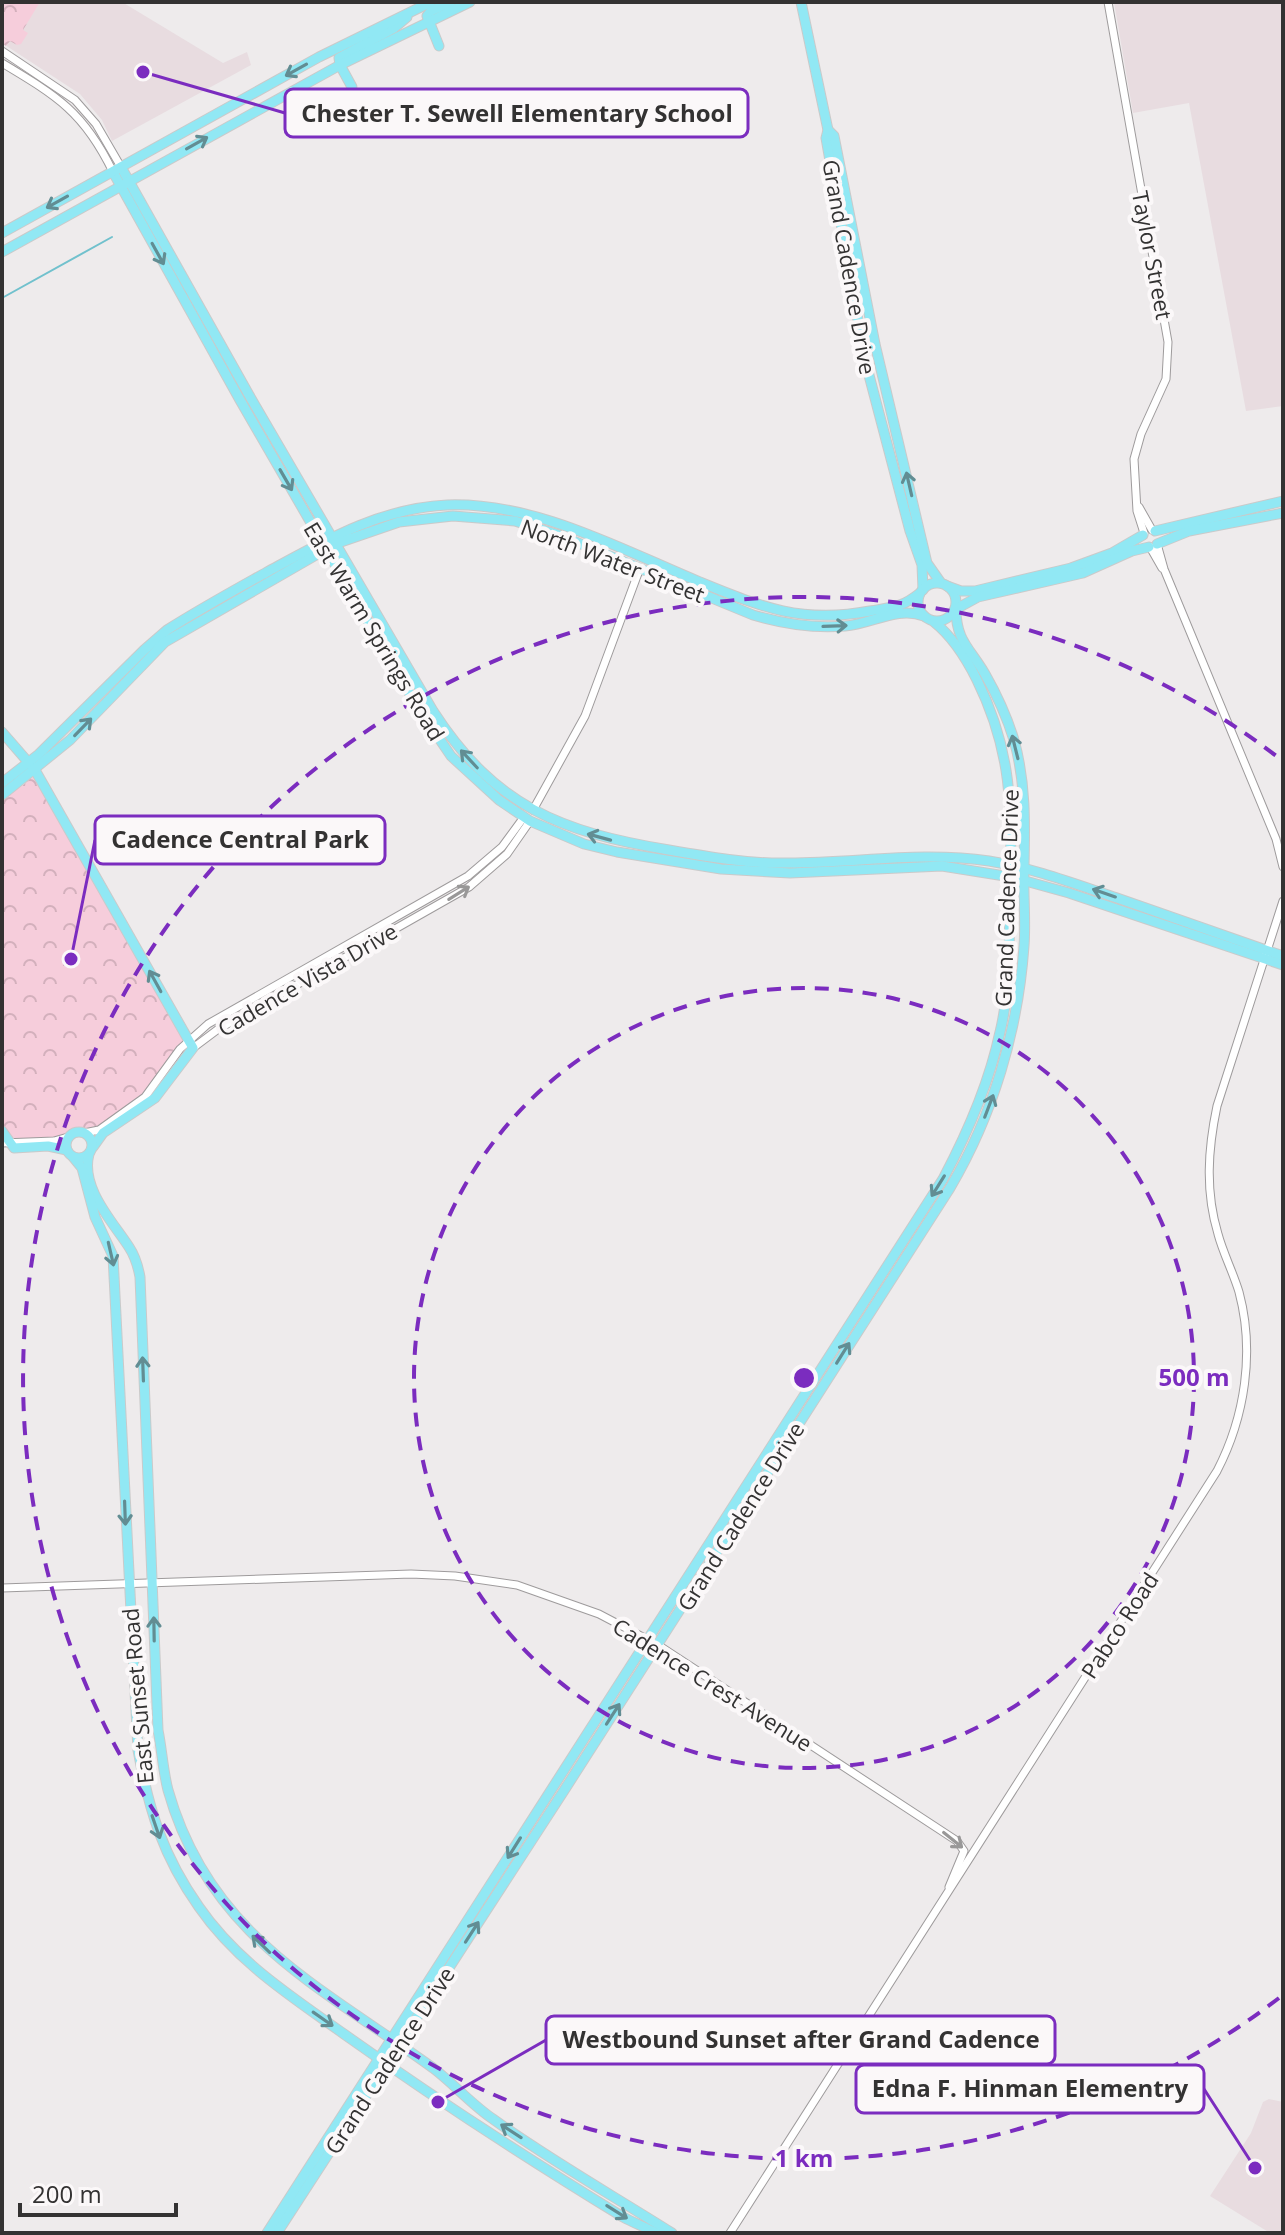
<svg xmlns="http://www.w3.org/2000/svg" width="1285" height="2235" font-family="'Open Sans',sans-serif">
	<defs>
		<pattern id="park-crowns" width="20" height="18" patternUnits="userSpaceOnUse" patternTransform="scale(2)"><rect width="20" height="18" fill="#f6cddb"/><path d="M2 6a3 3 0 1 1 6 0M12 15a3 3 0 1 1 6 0" fill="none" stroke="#d3b0bc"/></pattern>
	</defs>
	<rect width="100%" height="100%" fill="#eeebec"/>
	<g fill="#e8dce0">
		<path d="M2 2H122L223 63 247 52 251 65 112 141 102 120 80 94 2 43Z"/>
		<path d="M1114 2H1283V406L1246 411 1189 103 1133 113Z"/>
		<path d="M1269 2099 1283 2102V2233H1270L1210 2196 1251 2133 1263 2102Z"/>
	</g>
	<g fill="url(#park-crowns)">
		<path d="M2 2H40L23 30 28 33 21 44 17 45 10 41 6 46 2 43Z"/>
		<path d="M34 774 185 1040 145 1093 93 1131H75L57 1139 10 1140 2 1125V800L26 783Z"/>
	</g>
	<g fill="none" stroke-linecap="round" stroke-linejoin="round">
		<path stroke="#71c1cd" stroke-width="2" d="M2 298 112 237"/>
		<g stroke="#9e9b9c" stroke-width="9">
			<g id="minor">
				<path d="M1108 2 1168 342 1166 379 1141 434 1134 459 1137 511 1144 533"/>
				<path d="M2 51 75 100 96 124 121 167"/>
				<path d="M2 63C57 96 84 112 113 172"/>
				<path d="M1139 507 1152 530"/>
				<path d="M1157 544 1164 569 1276 839 1283 867"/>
				<path d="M1150 547 1162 568"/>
				<path d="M533 810 585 716 640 568"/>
				<path d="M193 1048 217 1030 469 887 507 854 530 821"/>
				<path d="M84 1133 99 1130 145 1097 180 1049 208 1024 468 876 502 847 524 817"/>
				<path d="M2 1143 54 1141 68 1137"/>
				<path d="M2 1588 411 1574 455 1576 517 1585 599 1614 658 1645 957 1841 964 1851 949 1887"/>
				<path d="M730 2233 1217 1471C1245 1417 1255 1352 1239 1292 1233 1272 1223 1253 1218 1234 1205 1191 1208 1149 1217 1106L1283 901"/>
			</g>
		</g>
		<g stroke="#cacaca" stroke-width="11">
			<g id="major">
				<path d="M801 2 828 130 826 138 865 360 910 531 922 565 923 590"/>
				<path d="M439 46 427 16 431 11 451 2"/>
				<path d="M352 87 340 65 339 58 394 28 407 17"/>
				<path d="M828 130 834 136 875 344 927 563 941 583"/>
				<path d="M121 167 249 395 433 711C495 807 561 832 669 850 709 857 749 864 789 863 857 863 922 851 989 861 1033 868 1075 884 1117 898 1172 917 1228 937 1283 956"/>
				<path d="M113 172 240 400 415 703 451 756 499 800 530 821 584 844 617 852 721 869 790 873 942 866 1011 877 1069 893 1283 965"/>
				<path d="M2 233 319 57 431 2"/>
				<path d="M2 252 340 65 470 2"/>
				<path d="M1155 531 1283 501"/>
				<path d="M1157 544 1189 531 1283 513"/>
				<circle cx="937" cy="602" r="19"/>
				<path d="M947 586 961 591H975L1071 568 1112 553 1143 535"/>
				<path d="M2 732 35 770 193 1048 155 1098 103 1133 93 1147"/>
				<path d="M2 783 39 754 144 650 167 630C200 609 233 591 267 572 324 541 380 508 447 505 536 502 620 549 700 582 761 607 802 624 870 611 893 607 901 608 920 593"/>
				<path d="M2 795 70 740 165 642 335 544 399 522 453 516 515 521 559 535 753 615C784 624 813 629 845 626 872 624 897 606 924 616"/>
				<path d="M2 1131 14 1148 48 1146 67 1150"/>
				<circle cx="79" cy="1145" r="13"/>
				<path d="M89 1154C80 1188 113 1222 129 1247 135 1256 138 1266 140 1277L158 1730C162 1750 163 1771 168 1790 209 1936 320 1986 433 2068 454 2084 471 2104 493 2119 550 2160 612 2195 672 2233"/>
				<path d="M73 1157 82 1168 95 1217 113 1256 138 1750C149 1811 163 1856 199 1907 237 1962 291 1996 344 2034 434 2098 528 2159 623 2217 634 2223 645 2227 656 2233"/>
				<path d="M267 2233 943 1179C968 1132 989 1084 1000 1032 1010 991 1009 947 1010 905 1011 819 1016 759 977 680 966 658 953 637 934 622"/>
				<path d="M277 2233 565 1789 950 1188C993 1115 1018 1031 1024 946 1026 920 1023 893 1024 867 1025 824 1026 783 1014 740 1007 717 997 695 985 674 970 648 956 641 956 609L978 597 1083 573 1132 551 1149 547"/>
			</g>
		</g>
		<use href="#minor" stroke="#fff" stroke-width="7"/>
		<use href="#major" stroke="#91e8f4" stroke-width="9"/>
	</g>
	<defs><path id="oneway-shaft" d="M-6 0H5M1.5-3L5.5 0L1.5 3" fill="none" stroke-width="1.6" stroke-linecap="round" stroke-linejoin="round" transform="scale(2)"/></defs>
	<g stroke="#628d93">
		<use href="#oneway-shaft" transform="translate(296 70) rotate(151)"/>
		<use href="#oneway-shaft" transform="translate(197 143) rotate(-29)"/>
		<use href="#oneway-shaft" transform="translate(57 202) rotate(151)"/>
		<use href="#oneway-shaft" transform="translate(158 254) rotate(61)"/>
		<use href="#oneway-shaft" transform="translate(286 480) rotate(60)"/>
		<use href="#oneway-shaft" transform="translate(909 484) rotate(-103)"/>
		<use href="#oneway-shaft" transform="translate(835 626) rotate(-2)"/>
		<use href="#oneway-shaft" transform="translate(83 727) rotate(-46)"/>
		<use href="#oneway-shaft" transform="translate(1015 747) rotate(-104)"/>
		<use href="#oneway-shaft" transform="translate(469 759) rotate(-133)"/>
		<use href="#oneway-shaft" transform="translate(599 837) rotate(-165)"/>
		<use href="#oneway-shaft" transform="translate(1104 893) rotate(-161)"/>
		<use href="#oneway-shaft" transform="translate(155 981) rotate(-119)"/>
		<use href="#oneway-shaft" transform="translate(989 1106) rotate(-69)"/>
		<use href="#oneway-shaft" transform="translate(938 1186) rotate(122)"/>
		<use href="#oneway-shaft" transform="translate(111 1254) rotate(77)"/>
		<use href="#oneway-shaft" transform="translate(843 1353) rotate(-58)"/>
		<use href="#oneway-shaft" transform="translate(143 1369) rotate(-92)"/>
		<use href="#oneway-shaft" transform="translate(125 1513) rotate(88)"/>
		<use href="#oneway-shaft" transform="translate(154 1629) rotate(-91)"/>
		<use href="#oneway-shaft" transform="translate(613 1714) rotate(-57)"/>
		<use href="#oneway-shaft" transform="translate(156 1827) rotate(71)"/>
		<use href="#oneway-shaft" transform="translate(514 1848) rotate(122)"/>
		<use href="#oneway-shaft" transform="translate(472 1932) rotate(-57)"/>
		<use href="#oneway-shaft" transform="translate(261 1944) rotate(-136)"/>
		<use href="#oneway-shaft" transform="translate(323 2019) rotate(35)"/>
		<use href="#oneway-shaft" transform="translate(511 2131) rotate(-147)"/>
		<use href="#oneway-shaft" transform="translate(617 2212) rotate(32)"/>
	</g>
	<g stroke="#999898">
		<use href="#oneway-shaft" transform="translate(459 893) rotate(-32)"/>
		<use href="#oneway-shaft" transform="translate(953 1840) rotate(39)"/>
	</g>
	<g fill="none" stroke="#7b2cbf" stroke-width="4" stroke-dasharray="14 10">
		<circle cx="804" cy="1378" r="390"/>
		<path d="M1279 1998A781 781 0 1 1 1279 758"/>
	</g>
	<g text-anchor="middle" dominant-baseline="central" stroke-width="8" stroke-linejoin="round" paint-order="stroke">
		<g font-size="22" fill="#333232" stroke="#fbf8f9">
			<text transform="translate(1153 255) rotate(79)">Taylor Street</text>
			<text transform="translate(850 267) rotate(80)">Grand Cadence Drive</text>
			<text transform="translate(613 560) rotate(21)">North Water Street</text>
			<text transform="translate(375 631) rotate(59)">East Warm Springs Road</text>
			<text transform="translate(1006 898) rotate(-88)">Grand Cadence Drive</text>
			<text transform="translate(307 979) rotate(-30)">Cadence Vista Drive</text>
			<text transform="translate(740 1516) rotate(-58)">Grand Cadence Drive</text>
			<text transform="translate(1119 1625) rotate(-57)">Pabco Road</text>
			<text transform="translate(713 1684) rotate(32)">Cadence Crest Avenue</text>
			<text transform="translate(137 1696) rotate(-95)">East Sunset Road</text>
			<text transform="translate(389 2060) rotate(-57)">Grand Cadence Drive</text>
		</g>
	</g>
	<circle cx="804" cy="1378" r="12" fill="#7b2cbf" stroke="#fbf8f9" stroke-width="4"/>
	<g font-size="24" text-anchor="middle" font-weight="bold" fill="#7b2cbf" stroke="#fbf8f9" stroke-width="8" stroke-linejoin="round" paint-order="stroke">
		<text x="1194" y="1386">500 m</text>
		<text x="804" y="2167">1 km</text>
	</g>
	<path fill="none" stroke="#7b2cbf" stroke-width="3" d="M143 72L285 113M71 959L95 840M438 2102L546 2040M1255 2168L1204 2089"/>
	<g fill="#7b2cbf" stroke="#fbf8f9" stroke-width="3">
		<circle cx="143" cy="72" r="8"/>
		<circle cx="71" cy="959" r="8"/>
		<circle cx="438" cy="2102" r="8"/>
		<circle cx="1255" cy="2168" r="8"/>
	</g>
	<g fill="#fbf8f9" stroke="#7b2cbf" stroke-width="3">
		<rect x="285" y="89" width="463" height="48" rx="8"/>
		<rect x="95" y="816" width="290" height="48" rx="8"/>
		<rect x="546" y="2016" width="509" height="48" rx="8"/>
		<rect x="856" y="2065" width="348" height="48" rx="8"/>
	</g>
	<g font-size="24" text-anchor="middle" font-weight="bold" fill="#333232">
		<text x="517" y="122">Chester T. Sewell Elementary School</text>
		<text x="240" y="848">Cadence Central Park</text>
		<text x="801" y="2048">Westbound Sunset after Grand Cadence</text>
		<text x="1030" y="2097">Edna F. Hinman Elementry</text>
	</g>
	<rect width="1285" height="2235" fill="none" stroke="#333232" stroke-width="8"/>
	<path d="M20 2203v12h156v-12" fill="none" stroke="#333232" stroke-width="4"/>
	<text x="32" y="2203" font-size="24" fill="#333232" stroke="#fbf8f9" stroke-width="6" paint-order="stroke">200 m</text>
</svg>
